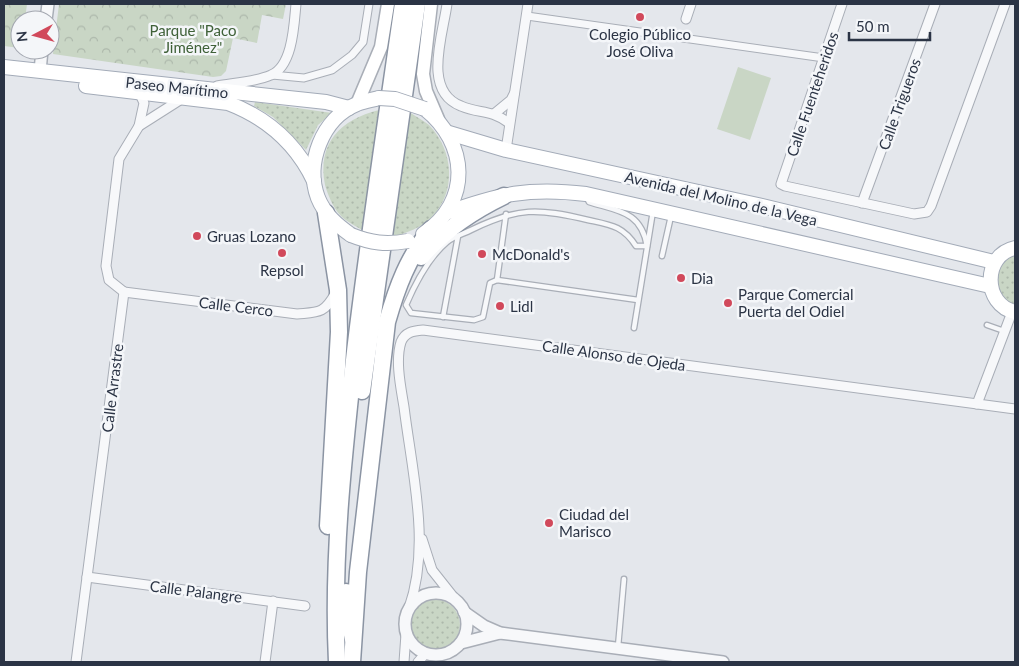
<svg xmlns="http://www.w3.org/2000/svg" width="1019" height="666" font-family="Lato,sans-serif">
	<defs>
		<pattern id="grass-dots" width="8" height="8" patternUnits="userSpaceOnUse" patternTransform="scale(1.25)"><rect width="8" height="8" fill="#c9d6c5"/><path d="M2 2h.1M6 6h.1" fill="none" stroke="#adb8ab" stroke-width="1.8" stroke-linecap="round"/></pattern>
		<pattern id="park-crowns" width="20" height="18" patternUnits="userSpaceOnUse" patternTransform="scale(1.25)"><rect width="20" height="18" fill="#c9d6c5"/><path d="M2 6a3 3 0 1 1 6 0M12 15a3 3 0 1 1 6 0" fill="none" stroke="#adb8ab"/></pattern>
	</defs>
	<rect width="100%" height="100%" fill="#e4e7ec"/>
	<g fill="url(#grass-dots)">
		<path d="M255 102 332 113 318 125 306 150 273 117 254 106Z"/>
		<path d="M379 110 364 231C356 226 347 222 341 216 333 208 328 195 325 185 317 143 340 120 379 110Z"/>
		<path d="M409 112C415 116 423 120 429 125 454 151 457 192 431 218 421 228 406 233 393 237Z"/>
		<path d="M1015 252V307C1000 302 987 279 999 264 1003 260 1010 256 1015 252Z"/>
		<circle cx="434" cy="625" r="26"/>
	</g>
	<g fill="url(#park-crowns)">
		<path d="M4 4H27L25 20H20V48L4 46Z"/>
		<path d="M59 4H286L283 19 262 15 257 43 233 38 226 71 221 76 213 77 53 54Z"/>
	</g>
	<path fill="#c9d6c5" d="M738 67 771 78 750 140 717 129Z"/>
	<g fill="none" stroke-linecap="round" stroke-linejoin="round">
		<g stroke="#a9aeb7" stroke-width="7">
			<g id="service">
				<path d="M587 198 589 202C618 211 641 211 647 246H636C623 226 611 225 588 220 538 208 518 207 471 230 463 234 453 237 447 242 428 258 415 284 406 305L411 313 474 320 483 317 490 283 497 280 638 300"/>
				<path d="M662 256 671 216"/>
				<path d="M497 280 506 214"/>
				<path d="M443 317 458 236"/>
				<path d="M987 325 1004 331"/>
				<path d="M634 328 653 211"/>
				<path d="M618 647 624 579"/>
			</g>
		</g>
		<g stroke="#a9aeb7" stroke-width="9">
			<g id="pedestrian">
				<path d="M527 16 824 58"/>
				<path d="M272 75 304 78 332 70 352 55 363 42 369 4"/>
			</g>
		</g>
		<g stroke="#a9aeb7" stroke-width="11">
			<g id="minor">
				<path d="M447 4C443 35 422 91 461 106 480 114 490 109 509 123"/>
				<path d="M842 4 781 184 785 186 914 214 927 212 931 206 1005 4"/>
				<path d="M686 19 691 4"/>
				<path d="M217 86C234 83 255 82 271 75 293 66 294 24 296 4"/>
				<path d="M139 92 144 103 139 126"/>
				<path d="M494 114 511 100 514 94"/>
				<path d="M506 150 528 4"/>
				<path d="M862 203 935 4"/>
				<path d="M124 292 109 280 106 266 119 159 139 126 183 98"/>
				<path d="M124 292 297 314C318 312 324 314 335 294"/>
				<path d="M977 404 1012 312"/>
				<path d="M422 539 432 570 455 599"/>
				<path d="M87 577 305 606"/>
				<path d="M409 608C431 545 412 472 404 407 401 388 395 361 401 342 405 332 413 331 423 330L1015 409"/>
				<path d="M76 662 124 292"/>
				<path d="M265 662 273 601"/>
				<path d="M404 662 406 634"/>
				<path d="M418 662 425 654"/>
			</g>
		</g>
		<g stroke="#a9aeb7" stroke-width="14">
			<g id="tertiary">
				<path d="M46 20 48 4"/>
				<path d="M40 71 42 50"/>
				<circle cx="436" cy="624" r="31"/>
				<path d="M464 612 484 626 500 633 723 662"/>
				<path d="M461 643 500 633"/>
			</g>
		</g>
		<g stroke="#a9aeb7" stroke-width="15">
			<g id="secondary">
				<path d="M431 4 423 74 426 91 438 119"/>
				<path d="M357 104 381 47 388 4"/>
			</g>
		</g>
		<g stroke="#a3abb8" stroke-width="16">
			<g id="primary">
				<path d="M4 67 326 102 349 108"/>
				<path d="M86 86 228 103C267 118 296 143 314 181"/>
				<path d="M449 133 506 150 758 205 994 262"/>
				<path d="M446 213C499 194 529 187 586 194L990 286"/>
				<path d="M423 234C472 202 468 143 425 109"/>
				<path d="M351 235C337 225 325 215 318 198 305 164 322 118 357 104 364 101 372 100 379 98"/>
				<path d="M1015 248C982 255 983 305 1015 312"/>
			</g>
		</g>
		<g stroke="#8b94a3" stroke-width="19">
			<g id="motorway">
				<path d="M326 213 338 290 339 332 328 526"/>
				<path d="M421 257C444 230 473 211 504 196"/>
				<path d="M362 391 417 4"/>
				<path d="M346 592V607L353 639"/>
				<path d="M337 662C332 561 343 460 354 360 368 241 386 123 403 4"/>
				<path d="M352 662 358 572 387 322C397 287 408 257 431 229"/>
			</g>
		</g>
		<use href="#service" stroke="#f7f8fa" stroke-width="4.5"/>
		<use href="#pedestrian" stroke="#f7f8fa" stroke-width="7"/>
		<use href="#minor" stroke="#f7f8fa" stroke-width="9"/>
		<use href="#tertiary" stroke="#f7f8fa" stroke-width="11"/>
		<use href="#secondary" stroke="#fff" stroke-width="12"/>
		<use href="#primary" stroke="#fff" stroke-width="14"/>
		<use href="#motorway" stroke="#fff" stroke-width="16"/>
		<g stroke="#a3abb8" stroke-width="16" stroke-linecap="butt">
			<g id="primary-bridge">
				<path d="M379 98 395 99 425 109"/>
				<path d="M351 235C371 243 386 245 408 241"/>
			</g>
		</g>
		<use href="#primary-bridge" stroke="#fff" stroke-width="14"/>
	</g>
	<g fill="#d1495b" stroke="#f4f6f9" stroke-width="2">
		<circle cx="640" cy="17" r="5"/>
		<circle cx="197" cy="236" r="5"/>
		<circle cx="282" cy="253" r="5"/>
		<circle cx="482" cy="254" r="5"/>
		<circle cx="681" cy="278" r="5"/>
		<circle cx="728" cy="303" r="5"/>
		<circle cx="500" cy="306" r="5"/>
		<circle cx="549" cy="523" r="5"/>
	</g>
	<g text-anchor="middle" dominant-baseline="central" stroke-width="5" stroke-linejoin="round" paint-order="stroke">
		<g font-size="15" fill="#3f6138" stroke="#f4f6f9">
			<text x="193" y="30">Parque "Paco<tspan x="193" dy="17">Jiménez"</tspan></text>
		</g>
		<g font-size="15" fill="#2b3445" stroke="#f4f6f9" text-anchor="start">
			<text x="640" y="34" text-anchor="middle">Colegio Público<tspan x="640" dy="17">José Oliva</tspan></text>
			<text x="207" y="236">Gruas Lozano</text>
			<text x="492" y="254">McDonald's</text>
			<text x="282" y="270" text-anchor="middle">Repsol</text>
			<text x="691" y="278">Dia</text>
			<text x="738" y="294">Parque Comercial<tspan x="738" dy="17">Puerta del Odiel</tspan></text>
			<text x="510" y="306">Lidl</text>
			<text x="559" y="514">Ciudad del<tspan x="559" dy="17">Marisco</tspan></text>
		</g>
		<g font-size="15" fill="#2b3445" stroke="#f4f6f9">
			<text transform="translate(177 87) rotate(6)">Paseo Marítimo</text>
			<text transform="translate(812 94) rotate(-71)">Calle Fuenteheridos</text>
			<text transform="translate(899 104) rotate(-70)">Calle Trigueros</text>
			<text transform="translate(721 198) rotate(13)">Avenida del Molino de la Vega</text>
			<text transform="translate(236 306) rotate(7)">Calle Cerco</text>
			<text transform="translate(614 355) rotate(8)">Calle Alonso de Ojeda</text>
			<text transform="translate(112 388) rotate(-83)">Calle Arrastre</text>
			<text transform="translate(196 591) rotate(7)">Calle Palangre</text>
		</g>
	</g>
	<rect width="1019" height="666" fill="none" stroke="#2b3445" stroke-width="10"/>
	<g transform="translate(35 35) rotate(264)"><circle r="24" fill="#f4f6f9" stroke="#a4a8b1"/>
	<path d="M0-4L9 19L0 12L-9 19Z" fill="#d1495b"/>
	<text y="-8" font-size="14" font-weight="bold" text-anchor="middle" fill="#2b3445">N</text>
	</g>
	<path d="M849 32v8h81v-8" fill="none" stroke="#2b3445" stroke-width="2.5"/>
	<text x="856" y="32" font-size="15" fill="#2b3445" stroke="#f4f6f9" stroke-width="4" paint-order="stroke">50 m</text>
</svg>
